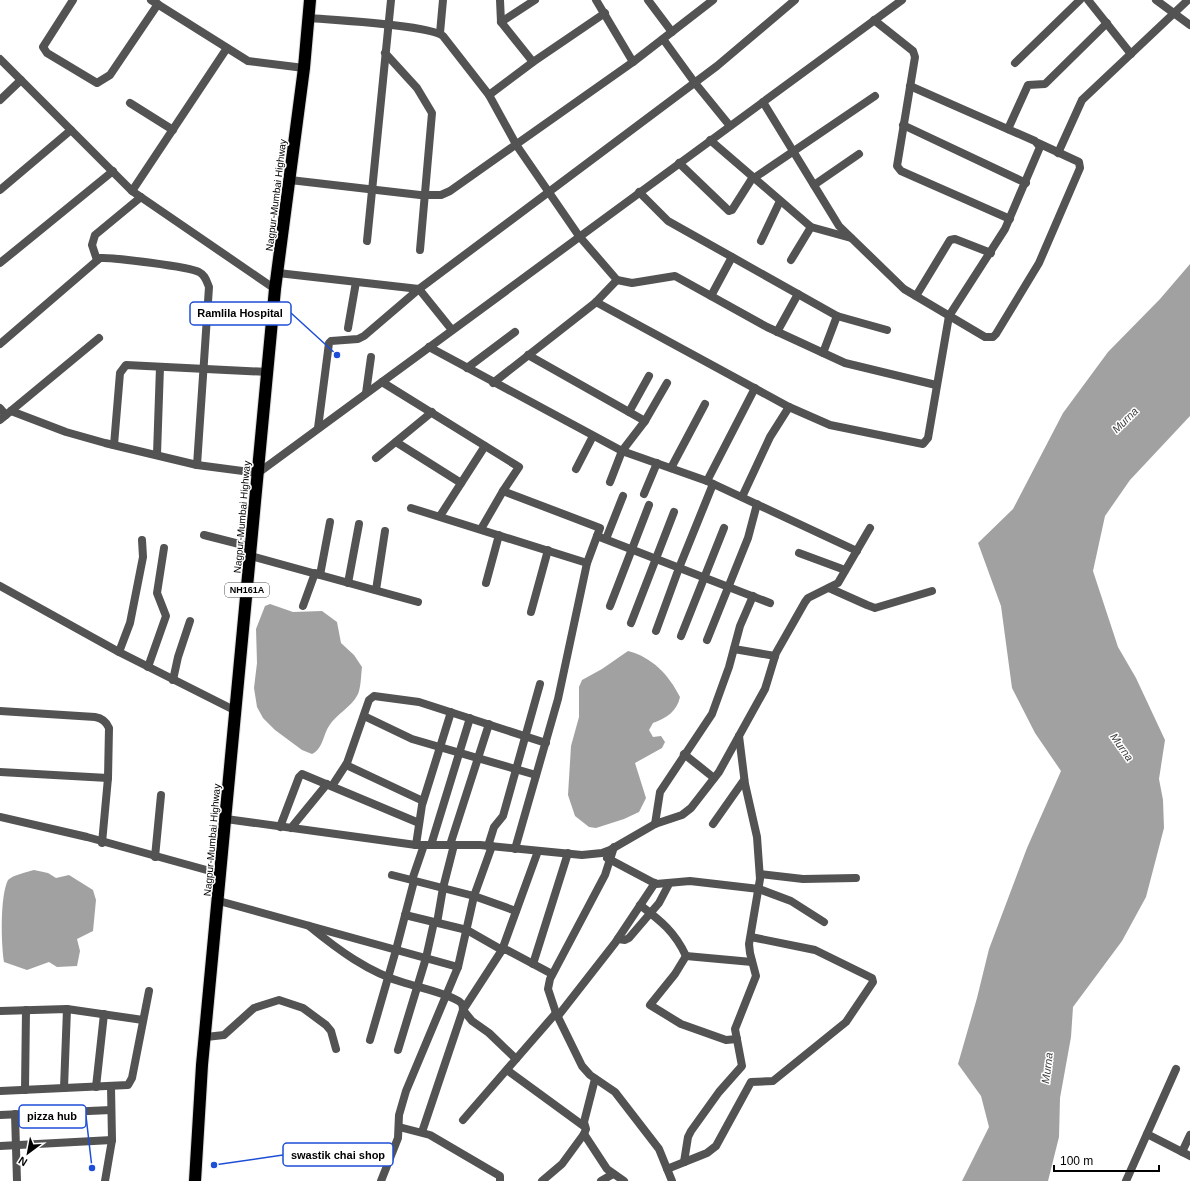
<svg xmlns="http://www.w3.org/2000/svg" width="1190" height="1181" font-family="Helvetica,sans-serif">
	<rect width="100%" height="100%" fill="#fff"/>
	<g fill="#a1a1a1">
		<path d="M1190 264V416L1130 480 1105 516 1093 571 1118 647 1136 678 1165 740 1159 779 1163 800 1164 828 1146 897 1122 941 1073 1007 1071 1037 1060 1098 1059 1137 1048 1181H962L989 1127 981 1096 958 1064 977 998 989 949 1027 848 1061 771 1035 733 1012 688 1001 606 978 543 1013 509 1063 413 1108 352 1160 299Z"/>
		<path d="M270 604 293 612 322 611 337 622 341 643 354 655 362 667C361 675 361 687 358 694 351 708 336 714 329 726 323 735 323 749 312 754L302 750 275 730 263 718 257 707 254 688 257 663 256 629 265 606Z"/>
		<path d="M628 651C652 657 669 675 680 697 677 711 667 718 653 723L649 730 653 737 661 736 665 742 662 748 635 763 646 798 639 812 624 819 596 828 589 827 575 816 568 795 571 746 579 717V687L582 680 602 669Z"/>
		<path d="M34 870 48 873 56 878 69 875 93 890 96 900 93 931 77 939 80 951 77 966 57 967 49 962 27 970 4 962C1 942 0 896 8 880 13 875 27 872 34 870Z"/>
	</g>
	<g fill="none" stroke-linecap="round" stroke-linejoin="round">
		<g stroke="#dbdbdb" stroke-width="14">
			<path id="highway" d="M195 1181 202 1065 275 289 304 68 310 0"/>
		</g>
		<g stroke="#535353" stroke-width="8">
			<path d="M73 0 43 47 47 53 97 83 110 75 158 4"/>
			<path d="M151 0 248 61 304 68"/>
			<path d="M500 0 501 22 533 62"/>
			<path d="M596 0 633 62"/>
			<path d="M648 0 672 32"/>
			<path d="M1088 0 1131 54"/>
			<path d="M1156 0 1190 25"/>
			<path d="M309 18C331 20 430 25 443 36L489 95 517 146 579 236 617 280 595 303 493 383"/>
			<path d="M874 20 913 51 915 57 897 166 901 171 1010 219"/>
			<path d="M501 22 535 0"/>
			<path d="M440 33 443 0"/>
			<path d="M663 39 695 83 730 126"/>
			<path d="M385 53 417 88 432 113 420 250"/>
			<path d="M0 59 132 191 275 289"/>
			<path d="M1015 63 1080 0"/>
			<path d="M489 95 533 62 605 13"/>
			<path d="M0 100 21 80"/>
			<path d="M763 102 839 226 904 289 985 337H993L996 334 1039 263 1080 168 1079 162 1038 143"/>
			<path d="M130 103 173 130"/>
			<path d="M903 125 1026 183"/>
			<path d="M1008 129 1028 85 1045 84 1107 23"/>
			<path d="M710 140 811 227 851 238"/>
			<path d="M1058 153 1082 100 1188 0"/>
			<path d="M679 163 729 211 732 210 753 177"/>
			<path d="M754 178 875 96"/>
			<path d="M290 180 420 195H441L450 191 633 62 713 0"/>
			<path d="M814 185 859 154"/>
			<path d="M0 190 71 130"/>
			<path d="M132 191 227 48"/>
			<path d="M639 192 668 221 837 316 887 330"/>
			<path d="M367 241 391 0"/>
			<path d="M761 241 780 201"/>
			<path d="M97 260 92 245 95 235 141 197"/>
			<path d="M791 260 811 227"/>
			<path d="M0 263 113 171"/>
			<path d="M278 273 419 289 452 330"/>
			<path d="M617 280 632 283 675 276 767 327 845 363 936 385"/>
			<path d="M711 296 732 257"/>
			<path d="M916 296 950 240 955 239 991 253"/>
			<path d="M596 302 789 407 830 425 923 444 928 438 949 316 1005 229 1040 147 1035 141 910 86"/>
			<path d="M348 328 356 282"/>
			<path d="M777 332 798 294"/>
			<path d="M0 344 100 258C112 257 190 267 199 272 205 275 206 280 209 287L197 465"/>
			<path d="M429 347 622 451 645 421 667 383"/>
			<path d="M823 353 837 316"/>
			<path d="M528 355 645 421"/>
			<path d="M467 368 515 332"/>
			<path d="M382 382 519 467 503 491 600 528 587 563 558 699 515 849"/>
			<path d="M366 393 371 357"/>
			<path d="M0 408 6 415"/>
			<path d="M11 411 66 432 105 443 197 465 258 473 902 0"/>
			<path d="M629 412 649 376"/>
			<path d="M0 420 99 338"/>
			<path d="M318 428 329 343 331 341 358 339 364 336 419 289 717 66 795 0"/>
			<path d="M396 442 461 483"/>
			<path d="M114 445 120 373 126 365 268 372"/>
			<path d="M157 454 160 367"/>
			<path d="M376 458 432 412"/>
			<path d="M671 468 705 404"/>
			<path d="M576 469 593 436"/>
			<path d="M707 481 755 388"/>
			<path d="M610 482 622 451 707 481 857 551"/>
			<path d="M644 494 657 463"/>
			<path d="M742 497 770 437 789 407"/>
			<path d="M411 508 587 563"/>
			<path d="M440 516 485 446"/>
			<path d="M481 529 503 491"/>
			<path d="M204 535 251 547"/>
			<path d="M597 536 770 603"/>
			<path d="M606 539 623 496"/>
			<path d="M799 553 845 570"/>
			<path d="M251 556 418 602"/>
			<path d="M320 575 330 522"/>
			<path d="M348 583 359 524"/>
			<path d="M486 583 499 535"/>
			<path d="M0 586 119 652 236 711"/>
			<path d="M829 588 867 605 875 608 932 591"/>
			<path d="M376 590 385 531"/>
			<path d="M303 606 315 573"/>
			<path d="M610 606 649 505"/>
			<path d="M531 612 548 550"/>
			<path d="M631 623 674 512"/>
			<path d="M656 631 679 568 713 484"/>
			<path d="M681 636 724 528"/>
			<path d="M707 640 748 538 757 504"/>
			<path d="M734 649 775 656"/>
			<path d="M119 652 130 623 143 557 142 540"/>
			<path d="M148 667 166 616 157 593 164 548"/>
			<path d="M173 680 178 657 190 621"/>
			<path d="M0 711 95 717C102 718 106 721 109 728L108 778 102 843"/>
			<path d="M364 716 412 739 536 775"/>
			<path d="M684 754 714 778"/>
			<path d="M346 765 423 801"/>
			<path d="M0 772 108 778"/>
			<path d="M332 786 347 763 369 700 374 696 419 702 546 743"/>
			<path d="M0 817 87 837 221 874"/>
			<path d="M226 819 416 845H480L582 855 602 853 610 850 655 824 682 815 691 808 719 772 765 689 776 653 805 602 808 598 838 583 870 528"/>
			<path d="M655 824 660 792 712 714 729 667 740 626 753 596"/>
			<path d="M713 824 744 780"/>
			<path d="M280 827 299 777 302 774 419 823"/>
			<path d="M291 828 327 784"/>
			<path d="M416 845 422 805 451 712"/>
			<path d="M431 845 470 718"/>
			<path d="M450 845 489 724"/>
			<path d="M488 846 494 827 503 816 540 684"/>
			<path d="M614 847 605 875 550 979 548 989 556 1013 582 1066 590 1075 615 1092 659 1149 672 1181"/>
			<path d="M155 857 161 795"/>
			<path d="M607 858 656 884 690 881 759 889 791 901 824 922"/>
			<path d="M760 874 803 879 856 878"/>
			<path d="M392 875 474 896 516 911"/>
			<path d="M412 880 424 845"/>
			<path d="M219 901 458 967"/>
			<path d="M640 905C661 921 675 932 686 956"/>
			<path d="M405 915 467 930 502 950 538 851"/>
			<path d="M437 923 443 888 454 845"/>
			<path d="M309 926C337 949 369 973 405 983 418 987 450 994 460 1002 463 1004 463 1007 463 1010L422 1132"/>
			<path d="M618 939 625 940 629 938 659 903 669 884"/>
			<path d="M533 964 568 853"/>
			<path d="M0 1011 67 1009 143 1020"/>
			<path d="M558 1016 615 943 655 883"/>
			<path d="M206 1037 224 1035 254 1008 279 1000 303 1008 326 1025 331 1031 336 1049"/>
			<path d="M737 1039 726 1040 681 1024 650 1005 675 974 686 956 752 962"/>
			<path d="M370 1040 396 950 414 881"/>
			<path d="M398 1050 426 958 434 922"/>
			<path d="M516 1059 489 1033 472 1021 463 1010 502 950H507L552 974"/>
			<path d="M507 1070 585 1127"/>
			<path d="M96 1087 104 1014"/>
			<path d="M64 1088 67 1009"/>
			<path d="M25 1090 26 1010"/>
			<path d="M0 1091 128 1085 132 1078 149 991"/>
			<path d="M15 1114 17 1181"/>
			<path d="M0 1115 111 1110"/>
			<path d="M463 1120 556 1013"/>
			<path d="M399 1127 430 1135 500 1176V1181"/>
			<path d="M584 1134 607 1169 624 1181"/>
			<path d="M1147 1134 1190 1156"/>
			<path d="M0 1146 112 1140"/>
			<path d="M1182 1152 1190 1135"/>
			<path d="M684 1162 688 1137 691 1131 719 1092 742 1066 735 1029 756 976 750 953 749 944 760 879 757 837 745 784 739 736"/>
			<path d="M667 1169 707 1153 716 1146 751 1082 773 1081 846 1022 873 982 872 978 815 950 751 937"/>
			<path d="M105 1181 112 1140 111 1087"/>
			<path d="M381 1181 398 1138 399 1115 406 1091 458 967 474 896 492 846"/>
			<path d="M542 1181 562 1164 584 1134 586 1129 584 1122 595 1079"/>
			<path d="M601 1181 613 1174"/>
			<path d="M1126 1181 1176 1069"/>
		</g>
		<use href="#highway" stroke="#000" stroke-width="12"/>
	</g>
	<g text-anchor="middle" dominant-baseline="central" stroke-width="3" stroke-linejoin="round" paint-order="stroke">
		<rect fill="#fff" stroke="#4c4c4c" stroke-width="1" x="225" y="583" width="44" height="14" rx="3"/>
		<g font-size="9" font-weight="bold" fill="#000">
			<text x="247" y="590">NH161A</text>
		</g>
		<g font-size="10" fill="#000" stroke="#fff">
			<text transform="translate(276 195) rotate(-83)">Nagpur-Mumbai Highway</text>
			<text transform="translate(242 517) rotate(-85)">Nagpur-Mumbai Highway</text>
			<text transform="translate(212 840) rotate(-85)">Nagpur-Mumbai Highway</text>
		</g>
		<g font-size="11" font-style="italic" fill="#424242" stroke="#fff">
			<text transform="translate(1125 420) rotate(-45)">Murna</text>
			<text transform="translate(1122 747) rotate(55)">Murna</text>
			<text transform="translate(1047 1068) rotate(-83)">Murna</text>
		</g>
	</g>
	<path fill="none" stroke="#1d4ed8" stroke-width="1.5" d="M337 355L291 313M92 1168L86 1116M214 1165L283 1155"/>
	<g fill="#1d4ed8" stroke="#fff" stroke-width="1.5">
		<circle cx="337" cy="355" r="4"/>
		<circle cx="92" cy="1168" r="4"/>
		<circle cx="214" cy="1165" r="4"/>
	</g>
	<g fill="#fff" stroke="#1d4ed8" stroke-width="1.5">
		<rect x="190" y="302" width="101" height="23" rx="4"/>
		<rect x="19" y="1105" width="67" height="23" rx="4"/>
		<rect x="283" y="1143" width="110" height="23" rx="4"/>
	</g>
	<g font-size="11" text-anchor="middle" font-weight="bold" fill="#000">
		<text x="240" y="317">Ramlila Hospital</text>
		<text x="52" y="1120">pizza hub</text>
		<text x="338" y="1159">swastik chai shop</text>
	</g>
	<g transform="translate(28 1153) rotate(212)" stroke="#ffffff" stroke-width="3" paint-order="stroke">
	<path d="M0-3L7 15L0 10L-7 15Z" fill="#000000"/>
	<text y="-6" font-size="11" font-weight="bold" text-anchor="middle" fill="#000000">N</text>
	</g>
	<path d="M1054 1165v6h105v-6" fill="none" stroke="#000000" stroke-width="2"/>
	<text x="1060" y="1165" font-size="12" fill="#000000" stroke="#ffffff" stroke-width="3" paint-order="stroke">100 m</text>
</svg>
